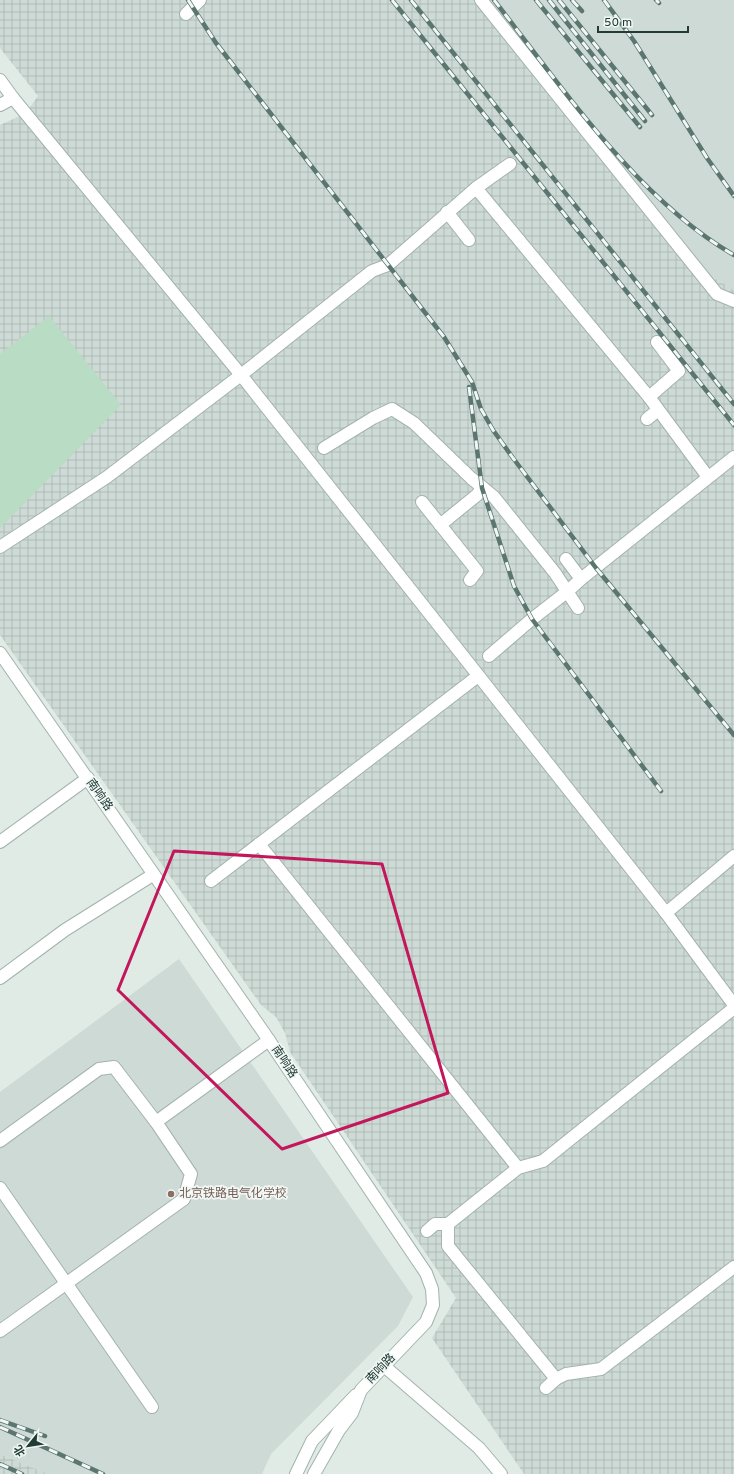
<svg xmlns="http://www.w3.org/2000/svg" width="734" height="1474" font-family="Overpass,'Noto Sans SC',sans-serif">
	<defs>
		<pattern id="industrial-grid" width="8" height="8" patternUnits="userSpaceOnUse"><rect width="8" height="8" fill="#cedad5"/><path d="M0 4h8M4 0v8" fill="none" stroke="#b1bcb7"/></pattern>
	</defs>
	<rect width="100%" height="100%" fill="#e0ebe6"/>
	<g fill="#cedad5">
		<path d="M485 0H734V290L703 271Z"/>
		<path d="M179 959 413 1297 398 1326 271 1454 262 1474H48L0 1454V1092Z"/>
	</g>
	<g fill="url(#industrial-grid)">
		<path d="M0 0H484L703 271 734 290V1474H524L432 1338 456 1298 290 1052 285 1033 276 1017 261 1005 0 635V125L26 113 38 96 0 48Z"/>
		<path d="M0 1454 48 1474H0Z"/>
	</g>
	<path fill="#b9dcc4" d="M49 316 121 405 0 528V354Z"/>
	<g fill="none" stroke-linecap="round" stroke-linejoin="round">
		<g stroke="#a3b3ad" stroke-width="14">
			<g id="minor">
				<path d="M481 0 717 294 734 301"/>
				<path d="M186 14 200 0"/>
				<path d="M0 80 13 98 241 375 666 913 734 1005"/>
				<path d="M0 105 13 98"/>
				<path d="M476 188 649 397 708 477"/>
				<path d="M447 212 469 240"/>
				<path d="M649 397 679 371 657 342"/>
				<path d="M647 419 658 410"/>
				<path d="M324 448 373 418 392 409 414 423 471 478 494 497 555 573 578 608"/>
				<path d="M422 502 477 571 470 580"/>
				<path d="M440 525 477 495 482 488"/>
				<path d="M0 547 107 477 241 375 372 271 388 265 476 188 510 164"/>
				<path d="M566 559 581 579"/>
				<path d="M0 653 264 1033 426 1273 432 1289 433 1305 426 1322 361 1390 352 1413 339 1430 314 1474"/>
				<path d="M489 656 532 619 568 591 581 579 734 457"/>
				<path d="M0 842 88 778"/>
				<path d="M259 844 518 1168"/>
				<path d="M211 881 478 676"/>
				<path d="M666 913 734 856"/>
				<path d="M0 978 65 930 151 876"/>
				<path d="M0 1141 99 1069 114 1067 156 1122 269 1040"/>
				<path d="M0 1188 152 1407"/>
				<path d="M448 1224V1246L556 1379"/>
				<path d="M427 1231 435 1224H448L518 1168 543 1161 734 1008"/>
				<path d="M0 1331 184 1199 191 1174 156 1122"/>
				<path d="M384 1366 479 1448 501 1474"/>
				<path d="M546 1388 556 1379 566 1374 601 1369 734 1267"/>
				<path d="M296 1474 312 1441 356 1395"/>
			</g>
		</g>
		<use href="#minor" stroke="#fff" stroke-width="12"/>
		<g stroke="#5b7670" stroke-width="4.5">
			<g id="rail">
				<path d="M188 0 216 43 444 337 472 382 481 409 493 430 513 458 596 568 734 735"/>
				<path d="M392 0 734 425"/>
				<path d="M411 0 734 404"/>
				<path d="M494 0C561 86 639 201 734 255"/>
				<path d="M536 0 640 127"/>
				<path d="M549 0 645 121"/>
				<path d="M559 0 652 115"/>
				<path d="M572 0 582 11"/>
				<path d="M604 0 634 41 707 158 734 196"/>
				<path d="M656 0 659 3"/>
				<path d="M469 387 482 488 514 586 532 619 661 791"/>
				<path d="M0 1420 45 1436"/>
				<path d="M0 1427 103 1474"/>
				<path d="M0 1464 22 1474"/>
			</g>
		</g>
		<use href="#rail" stroke="#f0f7f4" stroke-width="3" stroke-dasharray="9" stroke-linecap="butt"/>
	</g>
	<path fill="none" stroke="#c2185b" stroke-width="3" stroke-linejoin="round" d="M174 851 382 864 448 1093 282 1149 118 990Z"/>
	<circle fill="#8d6e63" stroke="#f0f7f4" stroke-width="1.5" cx="171" cy="1194" r="4"/>
	<g text-anchor="middle" dominant-baseline="central" stroke-width="3.5" stroke-linejoin="round" paint-order="stroke">
		<g font-size="12" fill="#213b35" stroke="#f0f7f4">
			<text transform="translate(99 795) rotate(55)">南响路</text>
			<text transform="translate(284 1062) rotate(56)">南响路</text>
			<text transform="translate(381 1369) rotate(-46)">南响路</text>
		</g>
		<g font-size="12" fill="#785e54" stroke="#f0f7f4" text-anchor="start">
			<text x="179" y="1194">北京铁路电气化学校</text>
		</g>
	</g>
	<g transform="translate(28 1446) rotate(240)" stroke="#f0f7f4" stroke-width="3" paint-order="stroke">
	<path d="M0-3L7 15L0 10L-7 15Z" fill="#213b35"/>
	<text y="-6" font-size="11" font-weight="bold" text-anchor="middle" fill="#213b35">北</text>
	</g>
	<path d="M598 26v6h90v-6" fill="none" stroke="#213b35" stroke-width="2"/>
	<text x="604" y="26" font-size="12" fill="#213b35" stroke="#f0f7f4" stroke-width="3" paint-order="stroke">50 m</text>
</svg>
